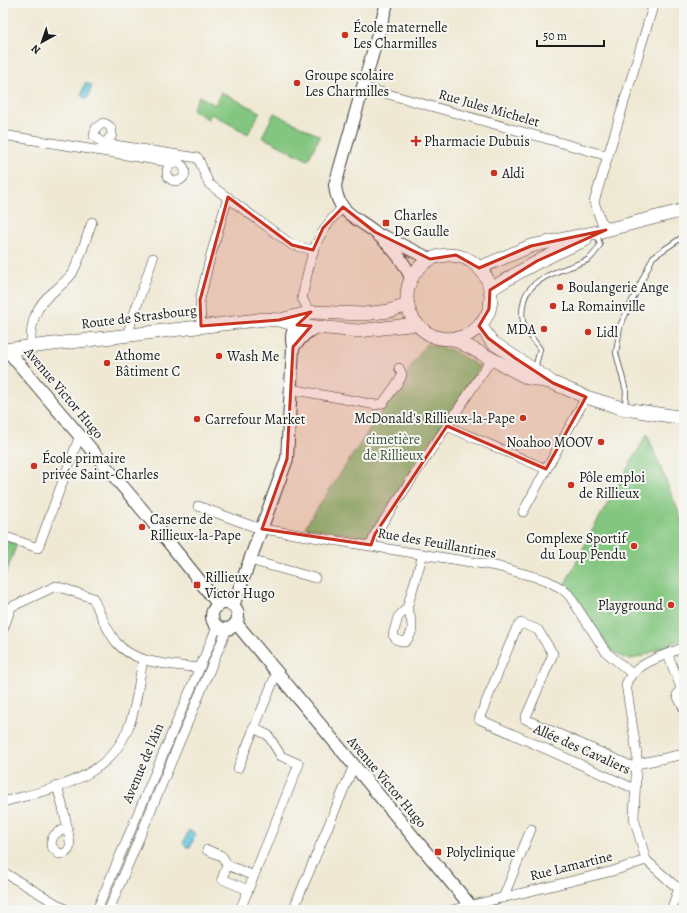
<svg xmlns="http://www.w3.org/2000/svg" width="687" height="913" font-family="Alegreya,serif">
	<rect width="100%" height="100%" fill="#f6f6f2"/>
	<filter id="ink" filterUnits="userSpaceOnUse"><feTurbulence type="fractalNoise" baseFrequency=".025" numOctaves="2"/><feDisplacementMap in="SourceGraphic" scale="8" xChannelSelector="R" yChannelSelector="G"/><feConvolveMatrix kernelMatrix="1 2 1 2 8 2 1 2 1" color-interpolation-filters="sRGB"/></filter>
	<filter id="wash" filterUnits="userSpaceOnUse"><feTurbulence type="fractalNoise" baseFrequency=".012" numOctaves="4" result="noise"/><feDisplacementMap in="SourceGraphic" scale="16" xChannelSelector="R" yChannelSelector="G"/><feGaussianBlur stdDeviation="0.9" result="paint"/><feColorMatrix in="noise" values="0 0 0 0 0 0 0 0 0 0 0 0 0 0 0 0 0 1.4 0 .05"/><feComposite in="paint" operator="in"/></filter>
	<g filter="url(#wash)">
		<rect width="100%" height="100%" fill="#efe9d4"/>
		<g fill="#83c67f" stroke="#50714e">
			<path d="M221 92 260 112 248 134 211 114 208 119 192 110 199 96 215 105Z"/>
			<path d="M274 113 320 136 308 160 262 137Z"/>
			<path d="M426 344 452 350 480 367 367 537 305 527Z"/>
			<path d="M647 434 684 525V638L640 657 631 659 623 658 610 649 576 598 564 586 593 529Z"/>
			<path d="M3 540 17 544 3 580Z"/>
		</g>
		<g fill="#5cbfda" stroke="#3c6e7b">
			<path d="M85 83 92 85 88 98 85 99 81 95Z"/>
			<path d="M189 830 196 834 190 847H186L183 843Z"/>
		</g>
	</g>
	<g filter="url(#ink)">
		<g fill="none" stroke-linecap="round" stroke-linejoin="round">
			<g stroke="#3c3b38" stroke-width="6">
				<g id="service">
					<path d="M535 369 540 349C527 331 518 324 524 300 529 280 557 271 575 265 579 263 585 262 589 259 594 255 597 250 600 245L597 234"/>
					<path d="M625 408 626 391 616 353 620 326 653 257 684 236"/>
				</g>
			</g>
			<g stroke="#3c3b38" stroke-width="10">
				<g id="minor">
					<path d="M363 87 608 156"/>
					<path d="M3 135 175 163"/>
					<path d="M102 143 107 141 112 135C112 128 110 125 103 123L96 128 94 136 102 143 198 158 209 184 292 245 313 250"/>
					<circle cx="176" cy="172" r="9"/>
					<path d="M610 230 601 221 594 202 654 3"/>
					<path d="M312 312 308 309 302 298C311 258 312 237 343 207"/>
					<path d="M201 326 200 300 210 258 228 197"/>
					<path d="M127 335 153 258"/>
					<path d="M31 347C30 324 35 306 53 292 60 286 68 280 73 272 81 257 86 238 92 222"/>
					<path d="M291 389 376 405 383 403 401 378 402 374 399 368"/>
					<path d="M447 426 546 469"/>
					<path d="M198 506 252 526 269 530 496 566 546 580 561 588 569 595 606 652 631 673"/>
					<path d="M523 512 586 397"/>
					<path d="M3 536 38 548 80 435"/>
					<path d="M371 545 375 534 491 360"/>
					<path d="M250 560 315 578"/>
					<path d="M407 608C412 620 416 632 405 642L397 640 393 635 398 617 407 608 423 554"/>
					<path d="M3 630 11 607 56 586 93 598C100 613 106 629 116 642 135 665 171 664 199 668"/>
					<path d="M684 647C664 656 634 663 626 684L637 755 634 818 646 860 674 885 684 890"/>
					<path d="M668 655 681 688 677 695 684 709"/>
					<path d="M637 764 684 754"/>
					<path d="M238 768 277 672"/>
					<path d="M57 786C60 796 73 843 69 849 67 853 63 854 59 854L51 846C51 835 57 831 67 829"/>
					<path d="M635 789 479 719 516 629 521 623 538 630 553 654 525 719 636 768"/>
					<path d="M3 802C53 788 111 780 130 723 137 703 139 680 143 660"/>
					<path d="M207 850 222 856 227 865 254 876"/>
					<path d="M227 865 222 879 248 890"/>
					<path d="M3 872 67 910"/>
					<path d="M503 898 531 829"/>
					<path d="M97 910 217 627"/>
					<path d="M109 910 227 629"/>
					<path d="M240 910 299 764 281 756 268 735 253 728"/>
					<path d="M293 910 354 765"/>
					<path d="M452 910 613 871 646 860"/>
					<path d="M671 910 679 888"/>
				</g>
			</g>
			<g stroke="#3c3b38" stroke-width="14">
				<g id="tertiary">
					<path d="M387 3 335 185C337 213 356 217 375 232 391 246 403 259 411 278"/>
					<path d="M383 236 430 259"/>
					<path d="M293 347 305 334 316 327"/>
					<path d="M7 350 146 514 219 605"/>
					<circle cx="225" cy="616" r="13"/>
					<path d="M233 606 287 459 293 347C290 334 293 328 303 319"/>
					<path d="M236 623 474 910"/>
				</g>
			</g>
			<g stroke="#3c3b38" stroke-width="14">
				<g id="secondary">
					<circle cx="449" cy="297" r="42"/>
					<path d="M479 268 531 246 606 230 684 210"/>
					<path d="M490 290C520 270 551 254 585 240"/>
					<path d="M280 320 312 312 364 314 389 311 408 305"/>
					<path d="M480 325 492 342 549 380"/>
					<path d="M452 338 528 378 553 383 586 397 625 409 684 418"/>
					<path d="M3 350 265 319 279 320 297 325 358 331 417 324"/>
				</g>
			</g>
			<use href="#service" stroke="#fff" stroke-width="4.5"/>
			<use href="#minor" stroke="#fff" stroke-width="9"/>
			<use href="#tertiary" stroke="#fff" stroke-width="12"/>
			<use href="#secondary" stroke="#fff" stroke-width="13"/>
		</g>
	</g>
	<path fill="#c8321e" fill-opacity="0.2" stroke="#c8321e" stroke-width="3" stroke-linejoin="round" d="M228 197 292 245 313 250 323 228 343 207 375 232 430 259 456 255 479 268 531 246 606 230 537 261 490 290 489 309 479 326 488 338 515 358 553 383 586 397 546 469 447 426 375 534 371 545 262 529 287 459 293 347 311 326 297 325 311 312 279 320 201 326 200 300Z"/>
	<g fill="#c8321e" stroke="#f6f6f2" stroke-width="1.5">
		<circle cx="345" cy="35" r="4"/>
		<circle cx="297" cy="83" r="4"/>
		<path d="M414 135h4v4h4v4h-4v4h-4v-4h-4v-4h4z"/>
		<circle cx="494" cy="173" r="4"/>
		<rect x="382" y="219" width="8" height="8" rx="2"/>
		<circle cx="560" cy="287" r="4"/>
		<circle cx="553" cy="306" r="4"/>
		<circle cx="544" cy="329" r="4"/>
		<circle cx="588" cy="332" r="4"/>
		<circle cx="219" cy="356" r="4"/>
		<circle cx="107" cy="363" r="4"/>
		<circle cx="523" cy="418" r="4"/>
		<circle cx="197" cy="419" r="4"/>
		<circle cx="601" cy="442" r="4"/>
		<circle cx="34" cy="466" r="4"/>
		<circle cx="571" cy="485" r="4"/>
		<circle cx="142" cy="527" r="4"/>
		<circle cx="634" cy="546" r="4"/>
		<rect x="193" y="581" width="8" height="8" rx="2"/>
		<circle cx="671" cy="605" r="4"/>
		<rect x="434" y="848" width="8" height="8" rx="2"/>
	</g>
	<g text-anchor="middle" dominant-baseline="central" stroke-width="4" stroke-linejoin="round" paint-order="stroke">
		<g font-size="14" fill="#1c1c1c" stroke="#f6f6f2" text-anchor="start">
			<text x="353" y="27">École maternelle<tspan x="353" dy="16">Les Charmilles</tspan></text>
			<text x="305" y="75">Groupe scolaire<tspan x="305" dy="16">Les Charmilles</tspan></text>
			<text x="424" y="141">Pharmacie Dubuis</text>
			<text x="502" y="173">Aldi</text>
			<text x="394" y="215">Charles<tspan x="394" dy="16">De Gaulle</tspan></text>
			<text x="568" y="287">Boulangerie Ange</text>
			<text x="561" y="306">La Romainville</text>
			<text x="536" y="329" text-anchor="end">MDA</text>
			<text x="596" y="332">Lidl</text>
			<text x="115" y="355">Athome<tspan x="115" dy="16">Bâtiment C</tspan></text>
			<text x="227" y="356">Wash Me</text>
			<text x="515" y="418" text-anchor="end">McDonald's Rillieux-la-Pape</text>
			<text x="205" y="419">Carrefour Market</text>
			<text x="593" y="442" text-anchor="end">Noahoo MOOV</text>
			<text x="42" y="458">École primaire<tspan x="42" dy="16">privée Saint-Charles</tspan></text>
			<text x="579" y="477">Pôle emploi<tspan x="579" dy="16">de Rillieux</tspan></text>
			<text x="150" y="519">Caserne de<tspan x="150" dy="16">Rillieux-la-Pape</tspan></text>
			<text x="626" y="538" text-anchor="end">Complexe Sportif<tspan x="626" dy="16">du Loup Pendu</tspan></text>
			<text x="205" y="577">Rillieux<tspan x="205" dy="16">Victor Hugo</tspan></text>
			<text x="663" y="605" text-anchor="end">Playground</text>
			<text x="446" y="852">Polyclinique</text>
		</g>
		<g font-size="14" fill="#1c1c1c" stroke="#f6f6f2">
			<text transform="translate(489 108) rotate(16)">Rue Jules Michelet</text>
			<text transform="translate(139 317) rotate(-7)">Route de Strasbourg</text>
			<text transform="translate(64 393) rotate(50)">Avenue Victor Hugo</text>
			<text transform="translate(437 543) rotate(10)">Rue des Feuillantines</text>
			<text transform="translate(582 749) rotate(24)">Allée des Cavaliers</text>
			<text transform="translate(143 763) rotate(-67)">Avenue de l'Ain</text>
			<text transform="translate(387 782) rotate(50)">Avenue Victor Hugo</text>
			<text transform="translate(571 866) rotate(-14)">Rue Lamartine</text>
		</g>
		<g font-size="14" fill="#40583f" stroke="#f6f6f2">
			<text x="393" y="439">cimetière<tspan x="393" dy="16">de Rillieux</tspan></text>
		</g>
	</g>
	<rect width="687" height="913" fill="none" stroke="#f6f6f2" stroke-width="16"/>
	<g transform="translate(42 42) rotate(220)" stroke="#f6f6f2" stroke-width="3" paint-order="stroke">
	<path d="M0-3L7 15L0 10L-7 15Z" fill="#1c1c1c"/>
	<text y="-6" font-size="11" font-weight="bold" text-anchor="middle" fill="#1c1c1c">N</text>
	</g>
	<path d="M537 40v6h67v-6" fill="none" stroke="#1c1c1c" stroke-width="2"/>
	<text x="543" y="40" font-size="12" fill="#1c1c1c" stroke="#f6f6f2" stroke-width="3" paint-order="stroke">50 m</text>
</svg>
